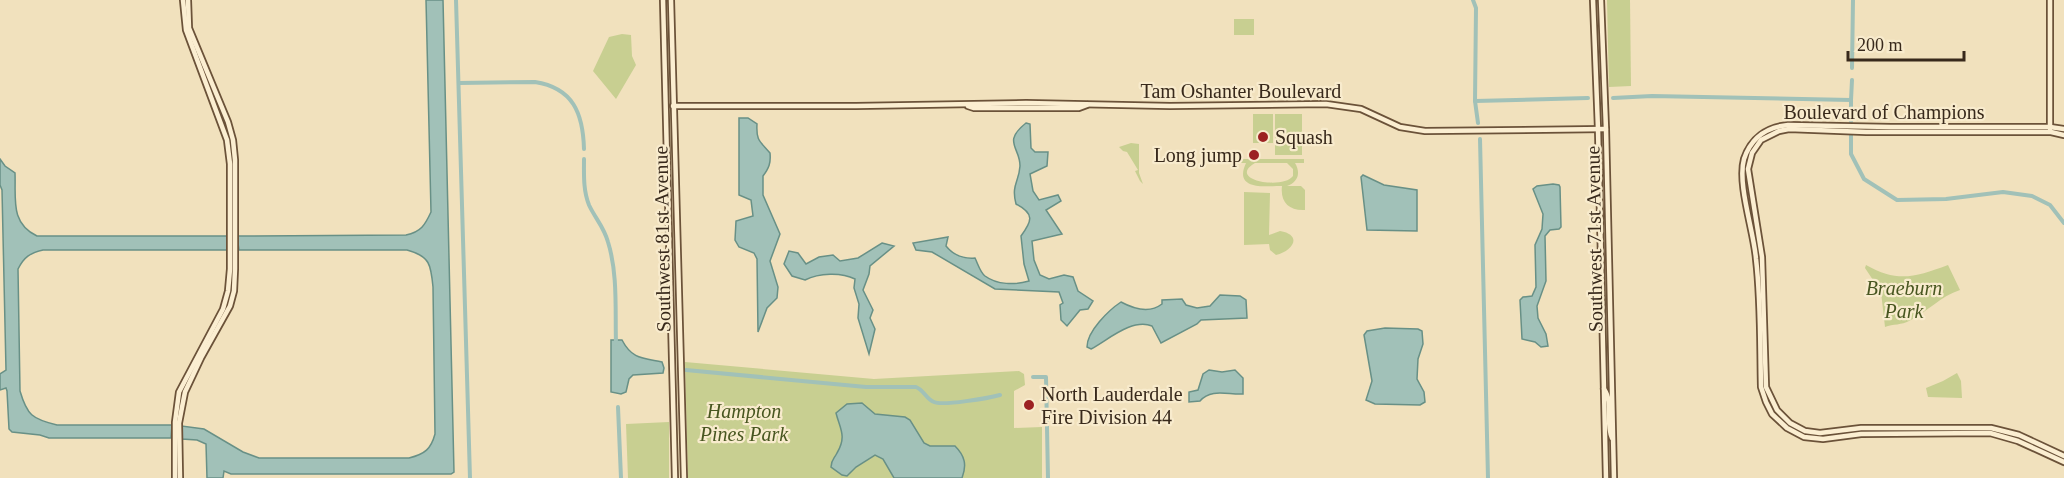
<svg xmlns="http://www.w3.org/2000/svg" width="2064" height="478" font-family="'Times New Roman',serif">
	<rect width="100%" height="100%" fill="#f1e1bd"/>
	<g fill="#c8cf91" fill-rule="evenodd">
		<path d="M1607 0H1630L1631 86 1609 87Z"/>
		<rect x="1234" y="19" width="20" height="16"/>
		<path d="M622 34 631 35 632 56 636 65 616 99 593 71 609 37Z"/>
		<rect x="1253" y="114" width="20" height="29"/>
		<rect x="1275" y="114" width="27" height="41"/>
		<path d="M1131 143 1139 144V173L1143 184 1140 181 1135 171 1138 170 1127 152 1123 151 1119 147Z"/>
		<path d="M1238 159H1304V163H1295C1301 173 1298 182 1287 186H1301L1305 190V210C1289 211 1280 202 1282 186 1266 186 1233 191 1246 163H1238ZM1255 163H1287L1293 169V176C1283 190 1226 180 1255 163Z"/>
		<path d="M1244 192 1270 193 1269 235 1280 231C1303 235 1293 251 1276 255L1270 250 1269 244 1244 245Z"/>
		<path d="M1866 265C1898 283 1915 277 1948 265L1960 290C1941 296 1927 312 1909 321 1902 325 1893 324 1885 327L1881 292 1865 268Z"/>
		<path d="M685 362 874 379 1019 371 1024 374 1025 385 1014 391V428L1042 427V478H688Z"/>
		<path d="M1957 373 1961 381 1962 398 1928 397 1926 388 1943 381Z"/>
		<path d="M669 422V478H628L626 424Z"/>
	</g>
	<g fill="#a1c1b8" stroke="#689086" stroke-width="1.5">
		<path d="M426 0H443L454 472 451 474H231L224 471 223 478H207L206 444 197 440 182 439V426L204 429 243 452 259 458H409C425 454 431 449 435 434L433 287C431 265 430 256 407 250H239L237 236 406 235C421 232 425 225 431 212Z"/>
		<path d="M739 118H748L757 124C756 141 760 141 770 153 771 163 769 168 763 176V195L780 234 770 261 778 287 777 298 767 308 758 332 757 259 754 253 739 247 735 240 736 221 753 216 751 200 739 195Z"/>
		<path d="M1026 123 1030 124 1031 148 1035 152H1048L1047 166 1030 174 1033 191 1039 200 1058 195 1061 201 1046 210 1062 234 1032 241 1034 260 1040 275 1049 279 1064 275 1073 277 1078 291 1093 301 1088 309 1080 310 1067 326 1061 320 1060 305 1063 303 1059 292 995 289 932 252 916 250 913 243 948 237 946 246C953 255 964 259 975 258 978 264 980 272 985 276 997 285 1015 285 1029 281L1024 264 1021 236C1032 221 1035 214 1016 204 1011 185 1019 182 1020 166 1020 147 1002 142 1026 123Z"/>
		<path d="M0 159 5 166 15 173C16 199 10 223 37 236H228L227 250H43C30 253 24 257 18 269L20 391C27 415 32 419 57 425H172L171 438H49L40 435 12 432 9 429 7 391 6 388 0 390V374L6 370 2 190 0 185Z"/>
		<path d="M1363 175 1384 185 1417 190V231L1367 230 1361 177Z"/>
		<path d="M1553 184 1559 185 1560 187 1561 227 1559 229 1550 230 1545 236 1546 281 1537 306 1538 318 1546 334 1548 346 1541 347 1535 342 1522 339 1520 300 1523 297 1532 296 1536 287 1535 245 1542 229 1543 214 1533 189 1537 186Z"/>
		<path d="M882 243 894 246 870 266 869 274 863 290 873 310 870 318 875 329 869 354 858 318 859 304 854 288 855 279C841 272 819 273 805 280L792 276 784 264 789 251 798 253 806 264 819 257 833 255 840 261 858 258Z"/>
		<path d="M1220 295 1240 296 1246 300 1247 318 1201 320 1197 324 1161 343 1152 326C1132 318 1108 340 1091 349L1087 347C1087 331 1109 310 1121 302 1134 309 1149 314 1162 304V300L1182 299 1186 305 1197 308 1210 306Z"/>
		<path d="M1385 328 1418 329 1422 331 1423 344 1418 359 1417 379 1424 392 1425 402 1420 405 1375 404 1366 400 1372 381 1364 335 1367 331Z"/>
		<path d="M611 340H622C632 359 642 358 662 362L664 368 663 373 633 375 629 379 626 392 621 394 611 392Z"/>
		<path d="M1209 370 1222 372 1235 370 1243 378V394C1228 395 1211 388 1200 401L1189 402V392L1198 390 1203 374Z"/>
		<path d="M862 403 875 414 905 417 910 420 924 443 930 446H955C965 456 967 465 962 478H894L883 459 875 455 856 467 847 476 842 475 831 467C831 460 834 459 837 453 847 436 840 429 836 413L847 404Z"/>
	</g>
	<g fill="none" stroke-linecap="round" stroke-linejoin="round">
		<g stroke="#a1c1b8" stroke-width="4">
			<path d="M456 0 470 478"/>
			<path d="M1473 0 1476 8 1475 101"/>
			<path d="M1852 68 1853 0"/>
			<path d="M459 83 535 82C573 88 583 113 584 149"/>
			<path d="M1613 98 1652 96 1851 100V122"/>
			<path d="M1851 100 1852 80"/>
			<path d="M1478 123 1475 101 1588 98"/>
			<path d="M1851 134V154L1864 179 1897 200 1946 199 2003 192 2032 196 2050 205 2064 223"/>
			<path d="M1480 139 1488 478"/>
			<path d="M584 159C584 174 583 190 589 205 595 218 604 227 608 242 618 274 615 311 616 344"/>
			<path d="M686 370 866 387H916C924 390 926 399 934 402 943 406 989 398 1000 395"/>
			<path d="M1033 377H1046L1048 478"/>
			<path d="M618 407 621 478"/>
		</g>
		<g stroke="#6b5239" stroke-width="8">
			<g id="secondary">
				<path d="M663 0 675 478"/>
				<path d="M671 0 684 478"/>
				<path d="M1593 0 1598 129 1606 478"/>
				<path d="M1601 0 1606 129 1614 478"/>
				<path d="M2050 0V129"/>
				<path d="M673 106H856L1026 103 1170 106 1326 104 1361 109 1400 127 1425 131 1606 129"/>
				<path d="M968 106 974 108H1079L1087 105"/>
				<path d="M2064 129 2050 127H1891L1788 125C1767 127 1751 138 1744 159 1737 184 1754 232 1756 259 1761 301 1760 344 1761 387L1766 402 1772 414 1787 428 1804 437 1823 439 1861 434 1990 433 2018 441 2064 462"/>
				<path d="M2064 135 2051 132H1866L1789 129 1779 131 1761 140 1752 153 1748 169 1762 257 1766 387 1777 410 1790 423 1805 431 1820 433 1861 428H1991L2019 435 2064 456"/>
				<path d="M1604 389C1614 403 1605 423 1612 438"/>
				<path d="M175 478V422L179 392 223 309 228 291 230 269V164L227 140 186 30 183 0"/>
				<path d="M180 478 179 423 185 392 201 358 230 306 234 291 235 269V160L233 140 228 122 189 28 188 0"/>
			</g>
		</g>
		<use href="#secondary" stroke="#fbeed1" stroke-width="4.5"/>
	</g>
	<g fill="#9c2122" stroke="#f8ebcd" stroke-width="2">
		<circle cx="1263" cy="137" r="6"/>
		<circle cx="1254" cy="155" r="6"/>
		<circle cx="1029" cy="405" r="6"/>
	</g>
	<g text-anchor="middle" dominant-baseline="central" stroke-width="4.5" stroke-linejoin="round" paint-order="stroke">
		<g font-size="20" fill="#38291b" stroke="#f8ebcd">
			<text x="1241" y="91">Tam Oshanter Boulevard</text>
			<text x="1884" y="112">Boulevard of Champions</text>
			<text transform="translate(662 239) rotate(-91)">Southwest 81st Avenue</text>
			<text transform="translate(1594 239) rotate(-91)">Southwest 71st Avenue</text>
		</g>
		<g font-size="20" fill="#38291b" stroke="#f8ebcd" text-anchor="start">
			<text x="1275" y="137">Squash</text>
			<text x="1242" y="155" text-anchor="end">Long jump</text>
			<text x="1041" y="394">North Lauderdale<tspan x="1041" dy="23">Fire Division 44</tspan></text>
		</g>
		<g font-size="20" font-style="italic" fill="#485620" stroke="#f8ebcd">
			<text x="1904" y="288">Braeburn<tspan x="1904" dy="23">Park</tspan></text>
			<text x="744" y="411">Hampton<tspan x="744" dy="23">Pines Park</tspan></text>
		</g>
	</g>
	<path d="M1848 51v9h116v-9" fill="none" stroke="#38291b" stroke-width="3"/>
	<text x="1857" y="51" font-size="18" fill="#38291b" stroke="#f8ebcd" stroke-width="4.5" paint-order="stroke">200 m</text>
</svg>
